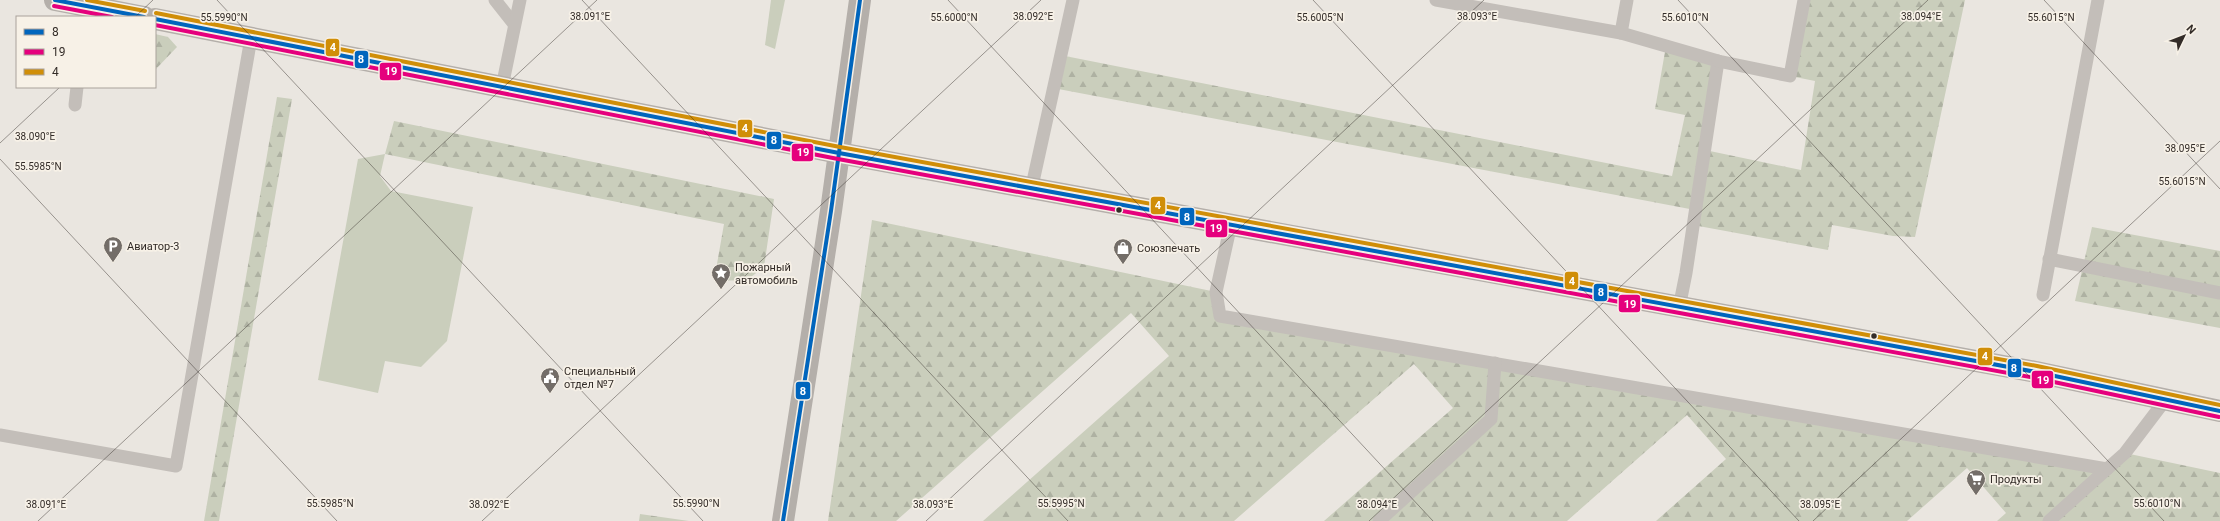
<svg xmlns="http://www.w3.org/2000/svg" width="2220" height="521" font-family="Roboto,sans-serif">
	<defs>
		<pattern id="forest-firs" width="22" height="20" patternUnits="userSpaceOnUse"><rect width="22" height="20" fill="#cacebc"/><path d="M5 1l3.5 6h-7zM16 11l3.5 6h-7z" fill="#aeb1a2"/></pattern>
	</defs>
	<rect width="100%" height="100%" fill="#eae6e0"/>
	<g fill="#cacebc">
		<path d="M771 0H785L775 49 765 45Z"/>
		<path d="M385 154 380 176 391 191 473 207 447 341 421 367 385 361 378 393 318 380 358 159Z"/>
	</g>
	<g fill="url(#forest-firs)">
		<path d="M1804 0H1965L1915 237 1893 236 1832 225 1828 250 1693 225 1695 210 1053 88 1060 55 1672 176 1685 115 1655 109 1666 46 1718 61 1705 150 1801 170 1815 81 1790 76Z"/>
		<path d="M155 34 168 37 177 47 155 70Z"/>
		<path d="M277 97 292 99 219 521H204Z"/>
		<path d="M394 121 774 199 764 267 747 280 714 281 724 224 385 154Z"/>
		<path d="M872 220 1216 292 1220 316 2107 469 2125 453 2220 473V521H1997L2006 513 1967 468 1907 521H1656L1726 459 1687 415 1567 521H1324L1453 408 1414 364 1234 521H983L1169 356 1131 313 896 521H828Z"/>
		<path d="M2092 227 2220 251V328L2075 301Z"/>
		<path d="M640 514 689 521H639Z"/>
	</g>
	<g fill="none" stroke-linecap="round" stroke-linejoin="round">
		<g stroke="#c3beb9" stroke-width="13">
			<path d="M495 0 514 24"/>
			<path d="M1436 0 1621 33 1718 61 1686 273 1679 308"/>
			<path d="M1621 33 1627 0"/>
			<path d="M1718 61 1790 76 1804 0"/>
			<path d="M502 87 520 0"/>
			<path d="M75 105 77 87"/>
			<path d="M1032 186 1073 0"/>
			<path d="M1231 224 1216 292 1220 316 2107 469 2125 453 2166 399"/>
			<path d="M2049 259 2220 293"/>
			<path d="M2043 295 2098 0"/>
			<path d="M0 435 176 466 251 38"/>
			<path d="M1379 521 1491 419 1495 363"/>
			<path d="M2049 521 2107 469"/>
		</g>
		<g stroke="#b4afaa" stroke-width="22">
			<path d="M55 0 144 17"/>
			<path d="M155 19 839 153 2036 372 2220 411"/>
			<path d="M783 521 831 211 860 0"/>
		</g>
		<g stroke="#f7f1e7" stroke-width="7">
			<g id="bus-1">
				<path d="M55 0 144 17"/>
				<path d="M155 19 839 153 2036 372 2220 411"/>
				<path d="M783 521 831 211 860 0"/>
			</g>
		</g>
		<g stroke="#f7f1e7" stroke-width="7">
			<g id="bus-2">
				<path d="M54 6 112 17"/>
				<path d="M155 25 838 159 2035 378 2219 417"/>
			</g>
		</g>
		<g stroke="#f7f1e7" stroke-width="7">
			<g id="bus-3">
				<path d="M87 0 145 11"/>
				<path d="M156 13 840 147 2037 366 2220 405"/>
			</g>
		</g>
		<use href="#bus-1" stroke="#0065bd" stroke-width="4"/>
		<use href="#bus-2" stroke="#e5007d" stroke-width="4"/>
		<use href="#bus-3" stroke="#d08e08" stroke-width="4"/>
	</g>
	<path fill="none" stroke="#332c28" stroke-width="1" stroke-opacity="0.45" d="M217 0 703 521M582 0 1068 521M948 0 1433 521M1313 0 1799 521M1678 0 2164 521M2044 0 2220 189M135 17 153 0M0 143 60 87M0 159 337 521M38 521 597 0M482 521 1041 0M926 521 1484 0M1369 521 1928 0M1813 521 2220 141"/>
	<defs>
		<g id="parking-pin" transform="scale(1)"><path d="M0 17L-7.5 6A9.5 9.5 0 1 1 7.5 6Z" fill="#736d68" stroke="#f7f1e7"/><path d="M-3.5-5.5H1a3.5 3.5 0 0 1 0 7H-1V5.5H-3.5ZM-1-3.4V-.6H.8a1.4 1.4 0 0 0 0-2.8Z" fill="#fff"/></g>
		<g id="shop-pin" transform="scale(1)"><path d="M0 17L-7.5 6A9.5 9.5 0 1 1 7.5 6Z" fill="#736d68" stroke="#f7f1e7"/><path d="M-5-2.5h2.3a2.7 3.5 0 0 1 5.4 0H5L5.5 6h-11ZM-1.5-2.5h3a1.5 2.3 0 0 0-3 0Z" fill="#fff"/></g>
		<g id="sight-pin" transform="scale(1)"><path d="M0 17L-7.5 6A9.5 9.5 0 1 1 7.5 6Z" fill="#736d68" stroke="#f7f1e7"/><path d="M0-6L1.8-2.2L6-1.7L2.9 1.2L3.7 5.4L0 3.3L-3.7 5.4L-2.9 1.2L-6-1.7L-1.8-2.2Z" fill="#fff"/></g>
		<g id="civic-pin" transform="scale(1)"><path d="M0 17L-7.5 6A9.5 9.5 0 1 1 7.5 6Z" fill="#736d68" stroke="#f7f1e7"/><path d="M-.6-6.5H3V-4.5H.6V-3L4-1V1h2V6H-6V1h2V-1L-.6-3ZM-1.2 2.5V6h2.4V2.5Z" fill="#fff"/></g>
		<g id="supermarket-pin" transform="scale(1)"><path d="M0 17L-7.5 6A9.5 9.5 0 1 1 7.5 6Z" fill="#736d68" stroke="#f7f1e7"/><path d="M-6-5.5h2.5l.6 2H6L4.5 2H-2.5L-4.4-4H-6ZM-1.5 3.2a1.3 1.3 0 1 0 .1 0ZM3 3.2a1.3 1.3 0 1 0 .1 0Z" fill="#fff"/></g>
	</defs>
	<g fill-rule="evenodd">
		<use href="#parking-pin" x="113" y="246"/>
		<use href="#shop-pin" x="1123" y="248"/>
		<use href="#sight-pin" x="721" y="273"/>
		<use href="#civic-pin" x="550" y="377"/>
		<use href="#supermarket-pin" x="1976" y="479"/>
	</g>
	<g fill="#332c28" stroke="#f7f1e7" stroke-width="1.5">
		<circle cx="1119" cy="210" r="3.5"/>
		<circle cx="1874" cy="336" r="3.5"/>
	</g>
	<g text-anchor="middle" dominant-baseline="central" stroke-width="3.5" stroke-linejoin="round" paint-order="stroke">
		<g font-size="11" fill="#332c28" stroke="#f7f1e7" text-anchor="start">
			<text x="127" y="246">Авиатор-3</text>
			<text x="1137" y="248">Союзпечать</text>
			<text x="735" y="267">Пожарный<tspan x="735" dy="13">автомобиль</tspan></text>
			<text x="564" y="371">Специальный<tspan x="564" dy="13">отдел №7</tspan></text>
			<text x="1990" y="479">Продукты</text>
		</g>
	</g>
	<g font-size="10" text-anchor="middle" fill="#332c28" stroke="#f7f1e7" stroke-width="3.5" stroke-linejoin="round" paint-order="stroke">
		<text x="1033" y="20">38.092°E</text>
		<text x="1921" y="20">38.094°E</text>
		<text x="590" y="20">38.091°E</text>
		<text x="1477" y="20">38.093°E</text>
		<text x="224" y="21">55.5990°N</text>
		<text x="954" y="21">55.6000°N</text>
		<text x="1320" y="21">55.6005°N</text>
		<text x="1685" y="21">55.6010°N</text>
		<text x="2051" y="21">55.6015°N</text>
		<text x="35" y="140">38.090°E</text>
		<text x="2185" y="152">38.095°E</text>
		<text x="38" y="170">55.5985°N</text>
		<text x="2182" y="185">55.6015°N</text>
		<text x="330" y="507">55.5985°N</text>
		<text x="696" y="507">55.5990°N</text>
		<text x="1061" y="507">55.5995°N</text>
		<text x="2157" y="507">55.6010°N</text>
		<text x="46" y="508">38.091°E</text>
		<text x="489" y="508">38.092°E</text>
		<text x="933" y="508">38.093°E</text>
		<text x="1377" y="508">38.094°E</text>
		<text x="1820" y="508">38.095°E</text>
	</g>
	<g stroke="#f7f1e7" stroke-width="1.5">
		<rect x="325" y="38" width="15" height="19" rx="4" fill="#d08e08"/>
		<rect x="354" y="50" width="15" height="19" rx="4" fill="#0065bd"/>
		<rect x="379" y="62" width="23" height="19" rx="4" fill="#e5007d"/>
		<rect x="737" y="119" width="16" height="19" rx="4" fill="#d08e08"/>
		<rect x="766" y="131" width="16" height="19" rx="4" fill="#0065bd"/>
		<rect x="791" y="143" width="23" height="19" rx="4" fill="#e5007d"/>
		<rect x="1150" y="196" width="16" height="19" rx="4" fill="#d08e08"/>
		<rect x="1179" y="207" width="16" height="19" rx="4" fill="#0065bd"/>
		<rect x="1205" y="219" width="23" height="19" rx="4" fill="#e5007d"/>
		<rect x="1564" y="271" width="15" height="19" rx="4" fill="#d08e08"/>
		<rect x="1593" y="283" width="15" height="19" rx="4" fill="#0065bd"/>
		<rect x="1618" y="294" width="23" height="19" rx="4" fill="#e5007d"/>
		<rect x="1977" y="347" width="16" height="19" rx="4" fill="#d08e08"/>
		<rect x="2007" y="358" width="15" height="20" rx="4" fill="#0065bd"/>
		<rect x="2031" y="370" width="23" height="19" rx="4" fill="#e5007d"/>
		<rect x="795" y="381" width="16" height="19" rx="4" fill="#0065bd"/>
	</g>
	<g font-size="11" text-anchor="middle" font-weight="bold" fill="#fff">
		<text x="333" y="51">4</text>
		<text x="361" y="63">8</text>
		<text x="391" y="75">19</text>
		<text x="745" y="132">4</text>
		<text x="774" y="144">8</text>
		<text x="803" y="156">19</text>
		<text x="1158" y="209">4</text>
		<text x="1187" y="221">8</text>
		<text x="1216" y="232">19</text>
		<text x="1572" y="285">4</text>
		<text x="1601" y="296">8</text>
		<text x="1630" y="308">19</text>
		<text x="1985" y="360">4</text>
		<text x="2014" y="372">8</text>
		<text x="2043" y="384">19</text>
		<text x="803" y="395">8</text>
	</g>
	<rect x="16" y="16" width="140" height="72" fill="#f7f1e7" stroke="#a9a29b"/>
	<rect x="24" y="29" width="20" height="6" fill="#0065bd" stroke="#a9a29b"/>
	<text x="52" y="36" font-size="12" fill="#332c28">8</text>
	<rect x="24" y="49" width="20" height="6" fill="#e5007d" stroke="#a9a29b"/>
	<text x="52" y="56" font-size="12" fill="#332c28">19</text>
	<rect x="24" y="69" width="20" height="6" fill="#d08e08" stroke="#a9a29b"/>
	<text x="52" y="76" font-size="12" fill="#332c28">4</text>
	<g transform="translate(2184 36) rotate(47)" stroke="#f7f1e7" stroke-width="3" paint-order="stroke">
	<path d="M0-3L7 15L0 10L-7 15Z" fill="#332c28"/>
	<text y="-6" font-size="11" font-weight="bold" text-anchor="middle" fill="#332c28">N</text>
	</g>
</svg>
